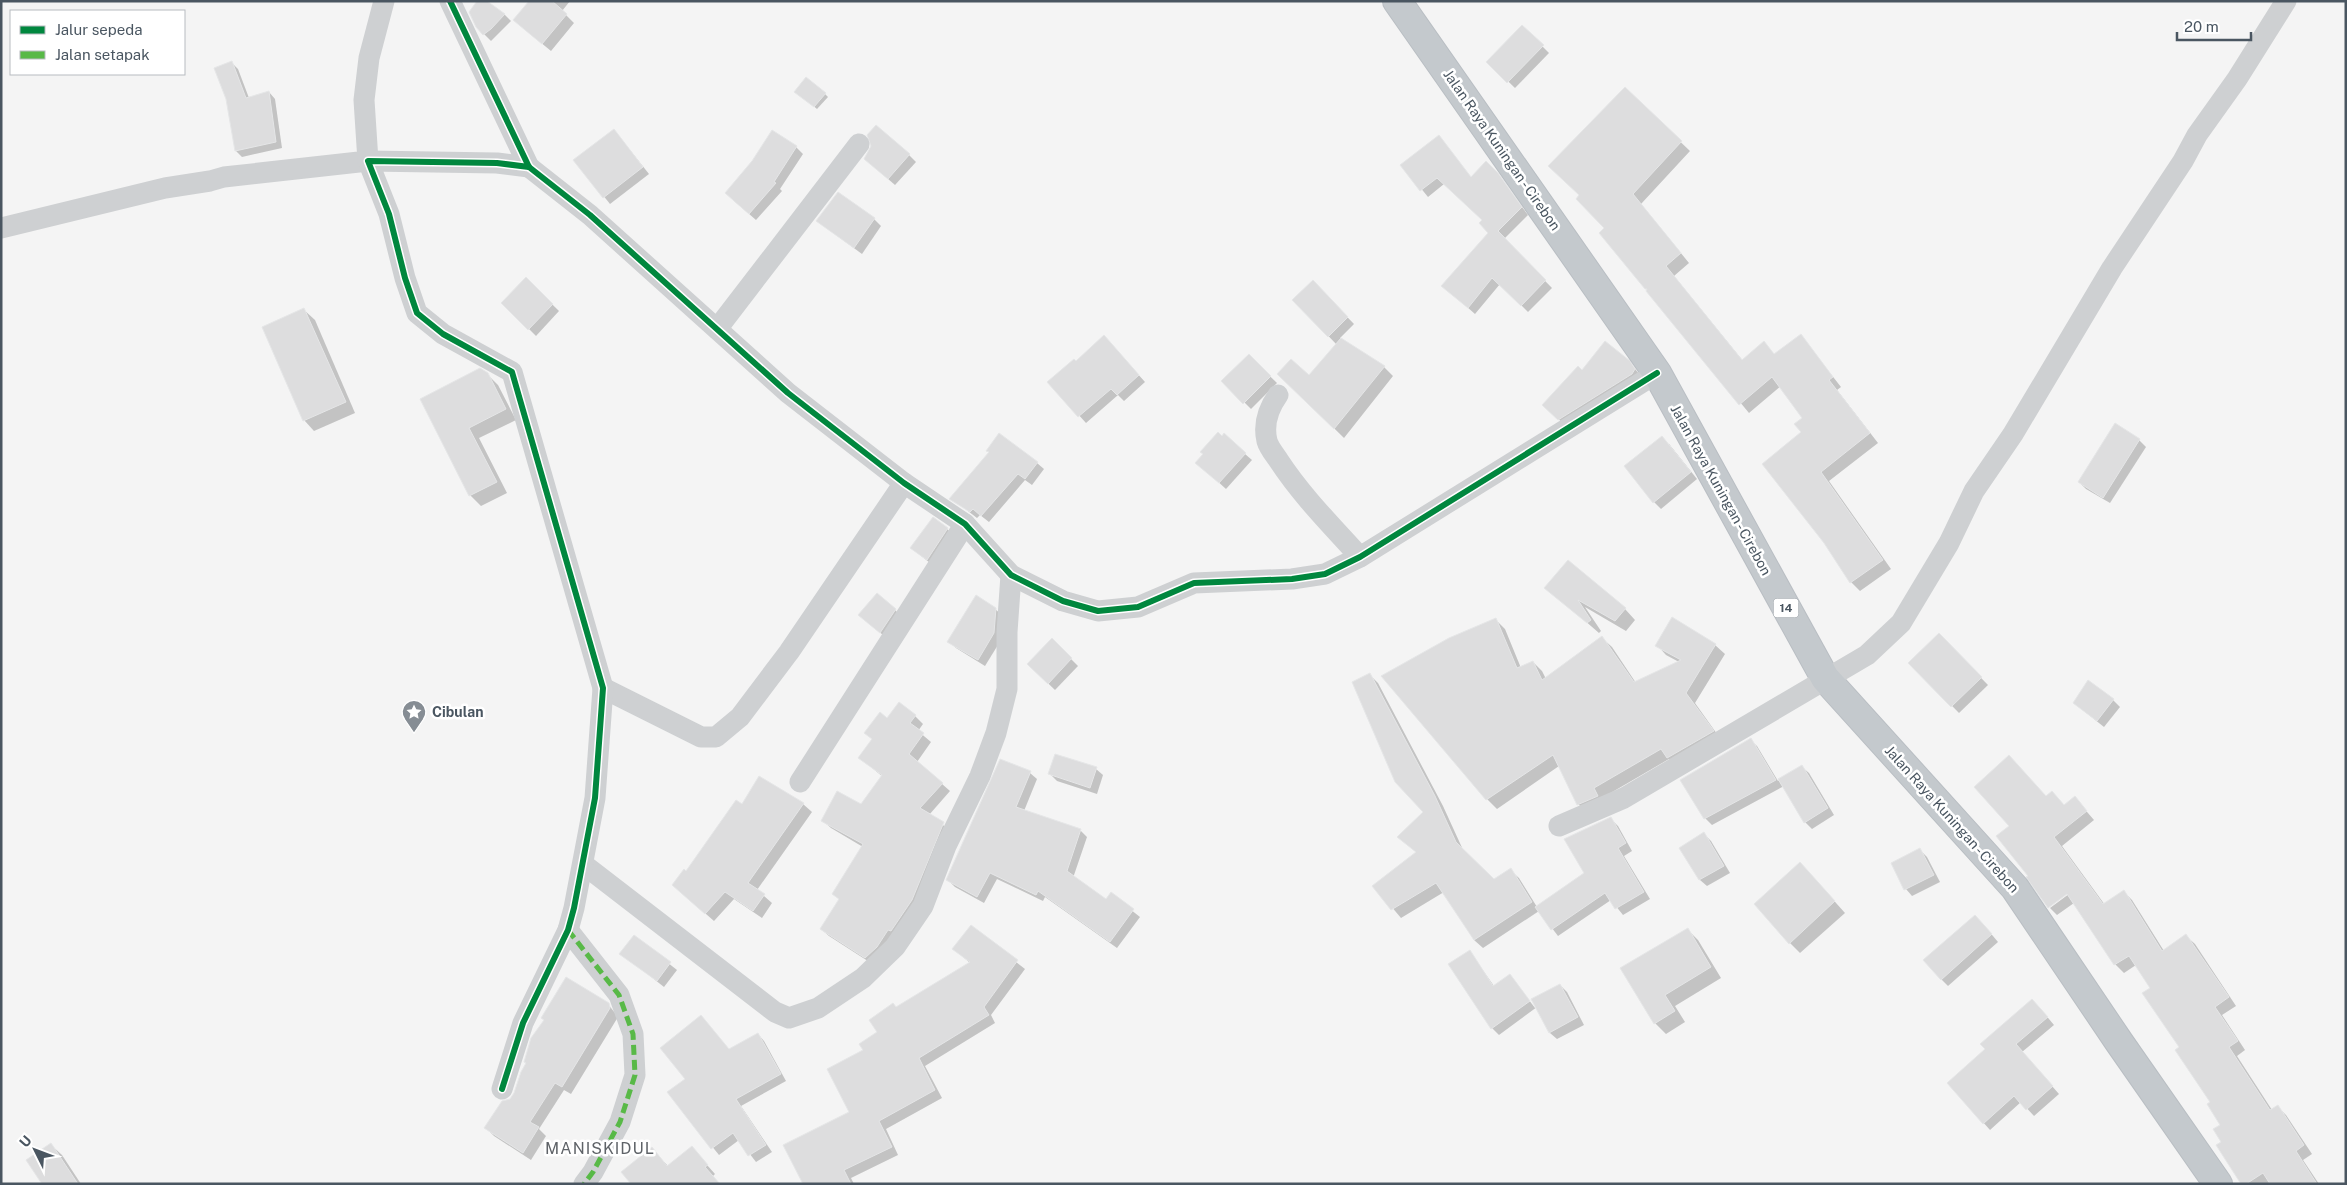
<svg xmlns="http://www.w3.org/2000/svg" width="2347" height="1185" font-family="'Public Sans',sans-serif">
	<rect width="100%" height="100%" fill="#f4f4f4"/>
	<g fill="#0003">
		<path d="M530 1H570L562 11 574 23 551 51 523 28Z"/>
		<path d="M504 14 511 21 491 41 484 34Z"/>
		<path d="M1522 26 1549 53 1515 88 1488 62Z"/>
		<path d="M232 63 238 69 249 98 269 92 275 99 282 148 242 157 236 151 227 98Z"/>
		<path d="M1625 89 1690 151 1641 204 1689 263 1674 276 1743 361 1764 343 1775 355 1801 336 1841 387 1837 390 1878 443 1829 481 1891 569 1860 591 1851 582 1803 433 1804 418 1781 386 1749 413 1600 233 1606 228Z"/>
		<path d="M799 94H825L828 97 817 109Z"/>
		<path d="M614 130 649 174 610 204 575 160Z"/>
		<path d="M796 147 803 154 780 189 782 191 756 220 733 200Z"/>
		<path d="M909 155 916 162 895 185 872 165Z"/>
		<path d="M1402 165 1472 178 1497 174 1528 215 1504 239 1552 288 1528 312 1500 284 1475 314 1450 292 1490 233 1483 220 1444 184 1428 197Z"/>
		<path d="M874 219 881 226 862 254 817 221Z"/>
		<path d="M526 279 559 311 536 336 503 303Z"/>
		<path d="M1313 282 1354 324 1340 338 1384 367 1393 376 1344 438 1279 374 1309 377 1337 345 1294 300Z"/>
		<path d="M304 310 315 320 355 413 314 431 304 420Z"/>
		<path d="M1111 344 1145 382 1124 401 1118 395 1086 423 1049 382 1076 363Z"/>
		<path d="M1249 356 1277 383 1251 409 1223 381Z"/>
		<path d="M1629 362 1641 376 1565 425 1543 405 1582 372Z"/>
		<path d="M487 374 498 385 516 420 479 438 507 493 481 506 470 495 422 399Z"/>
		<path d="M2139 440 2146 447 2110 503 2086 489 2079 482Z"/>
		<path d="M1669 444 1697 479 1661 509 1654 502Z"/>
		<path d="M1245 454 1252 460 1226 489 1204 469Z"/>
		<path d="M1037 463 1044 469 1032 485 1025 480 989 522 980 515 977 518 951 498Z"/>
		<path d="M947 529 954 535 934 566 911 548Z"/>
		<path d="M1546 587 1625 609 1635 620 1626 631 1585 607 1601 631 1599 633Z"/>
		<path d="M995 609 1003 616 1001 640 985 666 956 648 949 641Z"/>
		<path d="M895 610 902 617 888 639 867 622Z"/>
		<path d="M1495 619 1505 629 1521 668 1533 662 1542 671 1546 679 1602 638 1612 647 1636 683 1679 662 1666 655 1657 645H1715L1725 654 1695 703 1722 741 1677 767 1669 759 1602 798 1588 813 1578 804 1559 766 1497 809 1487 799Z"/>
		<path d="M1939 635 1988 685 1959 713 1910 663Z"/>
		<path d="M1052 640 1078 666 1055 690 1028 664Z"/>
		<path d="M1369 674 1378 683 1443 806 1464 852 1494 881 1510 870 1519 878 1537 907 1586 873 1611 819 1618 826 1632 851 1624 856 1650 899 1623 915 1611 900 1558 936 1539 911 1483 948 1474 940 1444 892 1401 918 1374 886 1417 853 1399 837 1425 812Z"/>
		<path d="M2113 700 2120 707 2104 727 2074 703Z"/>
		<path d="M915 716 923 724 918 731 931 742 917 762 950 791 929 815 951 831 899 938 874 965 829 936 821 929 840 900 834 894 863 847 831 828 823 821 861 806 883 777 859 757 887 720Z"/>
		<path d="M1750 740 1757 746 1778 781 1802 767 1809 773 1834 815 1812 829 1805 822 1784 786 1712 825 1705 818Z"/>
		<path d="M1096 769 1103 775 1097 794 1057 781 1050 774Z"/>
		<path d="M1030 773 1037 779 1024 811 1080 830 1087 837 1073 878 1106 901 1111 894 1140 917 1117 948 1045 897 1043 901 997 879 984 903 955 887 948 880Z"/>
		<path d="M2052 792 2065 806 2075 798 2094 820 2062 846 2105 905 2124 892 2132 900 2164 951 2186 936 2195 944 2236 1006 2222 1015 2245 1050 2237 1056 2272 1110 2277 1106 2286 1115 2312 1154 2303 1160 2319 1184H2272L2270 1182 2267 1184H2243L2223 1142 2222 1126 2212 1102 2180 1048 2151 989 2136 965 2124 973 2115 964 2074 903 2057 915 2050 908 2073 891 2071 889 2049 906 2046 797Z"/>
		<path d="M803 804 812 812 757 890 772 903 762 918 734 899 714 921 682 893 743 806Z"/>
		<path d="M1704 834 1711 841 1730 873 1707 886 1700 880 1681 848Z"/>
		<path d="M1920 850 1927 857 1940 882 1912 896 1906 889Z"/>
		<path d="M1811 875 1845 913 1800 953 1790 943Z"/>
		<path d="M1982 923 1998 942 1948 986 1941 979Z"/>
		<path d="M971 927 1025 969 991 1015 995 1023 925 1066 942 1098 886 1129 898 1155 851 1178 854 1184H804L851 1112 865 1051 896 1009 970 963 954 949Z"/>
		<path d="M1687 929 1698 940 1721 978 1675 1006 1685 1022 1666 1034 1655 1023Z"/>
		<path d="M634 936 677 970 664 987 621 953Z"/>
		<path d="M1470 952 1494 986 1510 975 1535 1008 1560 985 1567 992 1584 1025 1557 1039 1550 1033 1537 1007 1499 1035 1492 1028Z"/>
		<path d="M608 1004 618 1017 571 1094 564 1090 539 1129 546 1136 531 1160 494 1136 486 1128 515 1094 527 1063Z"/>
		<path d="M2039 1007 2054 1025 2022 1052 2059 1094 2034 1116 2021 1102 1990 1130 1948 1083Z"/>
		<path d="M701 1016 729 1050 758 1034 764 1041 786 1081 741 1106 772 1152 756 1162 739 1140 719 1155 669 1093 687 1079Z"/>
		<path d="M51 1145 62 1155 81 1184H43Z"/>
		<path d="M692 1148 715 1174 713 1176 632 1184 652 1149 668 1166Z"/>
	</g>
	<g fill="#ddddde" stroke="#e5e6e7">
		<path d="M477 1H487L505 14 491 29 483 35 476 27 469 12Z"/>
		<path d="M529 1H552L567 14 542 44 513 20Z"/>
		<path d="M1522 25 1544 45 1507 83 1486 62Z"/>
		<path d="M232 61 246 98 269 91 276 142 235 151 226 99 214 68Z"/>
		<path d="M806 77 826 93 814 107 794 92Z"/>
		<path d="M1625 87 1682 141 1633 194 1681 253 1666 266 1742 360 1764 341 1774 354 1801 334 1833 377 1829 380 1870 433 1821 472 1883 560 1850 583 1824 543 1762 464 1801 432 1794 424 1802 418 1772 377 1739 405 1646 291 1647 289H1645L1599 233 1604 228 1576 199 1579 195 1548 166Z"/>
		<path d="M876 125 910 154 888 179 864 159 871 146 867 135Z"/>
		<path d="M614 129 643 167 603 198 573 160Z"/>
		<path d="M772 130 797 146 774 182 776 183 749 214 725 193 752 161Z"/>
		<path d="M1439 135 1471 177 1486 161 1498 173 1522 207 1498 231 1546 280 1521 306 1492 278 1468 308 1441 286 1488 233 1479 223 1482 220 1437 178 1420 191 1400 165Z"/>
		<path d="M838 192 875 218 854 248 816 221Z"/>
		<path d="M526 277 553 304 528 330 501 303Z"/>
		<path d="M1313 280 1348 317 1328 337 1292 300Z"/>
		<path d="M304 308 346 402 303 421 262 327Z"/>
		<path d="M1104 335 1139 375 1117 395 1111 389 1078 417 1047 382 1074 359 1076 361Z"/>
		<path d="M1341 338 1385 366 1334 429 1277 374 1291 359 1309 375Z"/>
		<path d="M1605 341 1630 361 1635 369 1632 374 1558 420 1542 405 1578 366 1582 370Z"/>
		<path d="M1249 354 1271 376 1243 404 1221 381Z"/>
		<path d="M480 368 488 373 506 409 469 428 497 482 469 496 420 399Z"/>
		<path d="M2115 423 2140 439 2103 498 2078 482Z"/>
		<path d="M1218 432 1222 436 1224 433 1246 453 1219 483 1195 463 1203 454 1200 452Z"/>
		<path d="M999 433 1038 462 1025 479 1018 474 981 516 973 509 970 512 949 499 989 452 986 451Z"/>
		<path d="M1662 436 1691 472 1653 503 1624 466Z"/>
		<path d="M933 517 948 528 927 560 910 548Z"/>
		<path d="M1568 560 1626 608 1615 621 1578 600 1591 620 1587 623 1544 588Z"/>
		<path d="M877 593 896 609 880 633 858 615Z"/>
		<path d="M976 595 996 608 994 633 978 660 947 642Z"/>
		<path d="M1672 617 1716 644 1686 693 1714 731 1667 758 1661 749 1594 788 1598 796 1577 805 1553 755 1486 800 1381 676 1449 638 1496 618 1517 668 1533 661 1542 680 1602 636 1634 682 1681 660 1655 646Z"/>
		<path d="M1939 633 1982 677 1951 707 1908 663Z"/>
		<path d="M1052 638 1072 658 1048 684 1027 664Z"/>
		<path d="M1370 673 1435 796 1456 842 1494 879 1511 868 1532 902 1474 940 1436 883 1391 910 1372 886 1416 852 1397 837 1423 812 1395 782 1352 682Z"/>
		<path d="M2088 680 2114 699 2097 721 2073 703Z"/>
		<path d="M899 702 916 715 910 723 924 733 909 754 943 783 920 808 944 822 912 900 891 931 888 930 877 947 865 958 820 929 839 899 832 894 863 844 821 821 837 791 861 804 882 775 858 758 872 739 864 733 880 712 887 718Z"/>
		<path d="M1751 738 1776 780 1704 819 1680 780Z"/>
		<path d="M1055 754 1097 767 1090 788 1048 774Z"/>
		<path d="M2009 755 2046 796 2052 791 2064 805 2075 796 2087 811 2054 837 2103 904 2124 890 2162 951 2186 934 2229 997 2215 1007 2238 1041 2229 1047 2270 1110 2278 1105 2304 1145 2296 1151 2317 1184H2270L2263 1173 2246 1184H2241L2216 1145 2221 1142 2213 1129 2220 1125 2207 1104 2210 1102 2175 1050 2179 1047 2142 993 2150 988 2129 956 2114 965 2067 894 2048 908 2026 877 2028 876 1996 836 2009 826 1974 787Z"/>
		<path d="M1000 759 1031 771 1016 807 1081 829 1067 871 1106 899 1111 892 1134 909 1110 942 1038 891 1036 895 990 873 977 897 946 880Z"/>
		<path d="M1802 765 1828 808 1804 823 1778 779Z"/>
		<path d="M759 776 804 803 748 883 765 894 753 911 725 892 705 914 672 885 684 869 686 871 736 800 742 804Z"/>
		<path d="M1611 817 1626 843 1618 848 1644 892 1615 909 1605 893 1551 930 1535 907 1584 873 1564 839Z"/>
		<path d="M1704 832 1724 866 1699 880 1679 848Z"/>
		<path d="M1920 848 1934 875 1904 890 1891 863Z"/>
		<path d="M1800 862 1835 901 1789 944 1754 904Z"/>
		<path d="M1975 915 1992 934 1941 980 1923 960Z"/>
		<path d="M971 925 1018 960 984 1007 989 1015 919 1058 935 1090 879 1121 892 1147 844 1170 851 1184H803L783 1145 849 1112 827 1069 863 1050 859 1044 877 1032 869 1020 893 1003 896 1007 970 962 952 949Z"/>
		<path d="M1688 928 1711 967 1665 995 1675 1011 1654 1024 1620 968Z"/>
		<path d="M634 935 671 962 657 981 619 954Z"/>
		<path d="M1470 950 1493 986 1510 974 1530 1001 1491 1029 1448 964Z"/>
		<path d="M566 977 609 1003 610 1008 562 1087 555 1083 530 1122 539 1127 523 1153 484 1128 502 1101 510 1099 514 1093 521 1072 526 1063 524 1062 531 1038 544 1020 541 1018Z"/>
		<path d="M1560 984 1578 1017 1549 1033 1531 999Z"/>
		<path d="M2032 999 2048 1017 2016 1044 2053 1086 2026 1110 2014 1096 1983 1124 1947 1083 1985 1049 1980 1044Z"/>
		<path d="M701 1015 729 1049 758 1033 781 1074 736 1099 766 1145 748 1156 733 1133 711 1149 667 1092 685 1079 660 1048Z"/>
		<path d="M51 1143 78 1184H42L26 1160Z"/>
		<path d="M692 1146 708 1165 705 1167 720 1184H631L621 1172 652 1147 667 1166Z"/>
	</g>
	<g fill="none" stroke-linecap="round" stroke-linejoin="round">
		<g stroke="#b9bec3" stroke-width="30">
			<path id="trunk" d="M1397 1 1657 373 1825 678 2015 888 2119 1042 2218 1184"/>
		</g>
		<g stroke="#ced0d2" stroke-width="21">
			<path d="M450 1 529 167 590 215 788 393 904 483 965 524 1011 575 1063 601 1098 611 1138 607 1194 583 1292 579 1325 574 1360 557 1657 373"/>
			<path d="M1 228 165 188 210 181 224 177 368 161 364 100 369 58 384 1"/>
			<path d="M717 329 859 144"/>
			<path d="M1278 395C1268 409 1263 424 1267 441 1269 448 1275 455 1279 461 1302 496 1332 526 1360 557"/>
			<path d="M603 688 701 737H716L740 717 789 652 904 483"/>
			<path d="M800 782 965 524"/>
			<path d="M1559 826 1624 798 1867 655 1901 623 1949 543 1974 491 2013 434 2112 268 2183 161 2197 135 2237 79 2286 1"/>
			<path d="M583 864 775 1012 789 1018 818 1008 863 978 895 947 923 906 946 846 980 776 996 733 1007 689V632L1011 575"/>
			<path d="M568 930 619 995 633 1034 635 1075 620 1122 593 1172 584 1184"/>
			<path d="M502 1089 523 1023 568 930 574 908 595 798 603 688 512 372 443 334 417 313 405 278 389 214 368 161 497 163 529 167"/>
		</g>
		<use href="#trunk" stroke="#c4c9cd" stroke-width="28"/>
		<path stroke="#58b947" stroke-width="5" stroke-dasharray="10 5" stroke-linecap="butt" d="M568 930 619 995 633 1034 635 1075 620 1122 593 1172 584 1184"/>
		<g stroke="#fff" stroke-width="9">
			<g id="cycleway">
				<path d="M450 1 529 167 590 215 788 393 904 483 965 524 1011 575 1063 601 1098 611 1138 607 1194 583 1292 579 1325 574 1360 557 1657 373"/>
				<path d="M502 1089 523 1023 568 930 574 908 595 798 603 688 512 372 443 334 417 313 405 278 389 214 368 161 497 163 529 167"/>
			</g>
		</g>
		<use href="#cycleway" stroke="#00873e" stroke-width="6"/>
	</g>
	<defs>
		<g id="sight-pin" transform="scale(1.25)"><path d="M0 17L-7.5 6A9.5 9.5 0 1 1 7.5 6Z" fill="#868d94" stroke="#fff"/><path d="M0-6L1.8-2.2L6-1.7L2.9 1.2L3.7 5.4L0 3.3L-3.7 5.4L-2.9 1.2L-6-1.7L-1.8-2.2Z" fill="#fff"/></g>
	</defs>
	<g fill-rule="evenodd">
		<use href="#sight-pin" x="414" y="712"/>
	</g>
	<g text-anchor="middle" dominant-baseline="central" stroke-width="5" stroke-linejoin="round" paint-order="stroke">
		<rect fill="#fff" stroke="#808990" stroke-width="1" x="1773.5" y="598.5" width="25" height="19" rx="4"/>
		<g font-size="12" font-weight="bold" fill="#4a5661">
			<text x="1786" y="608">14</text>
		</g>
		<g font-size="14" fill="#4a5661" stroke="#fff">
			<text transform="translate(1502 150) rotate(55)">Jalan Raya Kuningan - Cirebon</text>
			<text transform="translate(1721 490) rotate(61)">Jalan Raya Kuningan - Cirebon</text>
			<text transform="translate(1952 819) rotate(48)">Jalan Raya Kuningan - Cirebon</text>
		</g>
		<g font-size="14" font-weight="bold" fill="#4a5661" stroke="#fff" text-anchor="start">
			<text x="432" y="712">Cibulan</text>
		</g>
		<g font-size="16" letter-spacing="1" fill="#5f6368" stroke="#fff">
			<text x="600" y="1148">MANISKIDUL</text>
		</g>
	</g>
	<rect width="2347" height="1185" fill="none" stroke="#4a5661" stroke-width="5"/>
	<rect x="10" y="10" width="175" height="65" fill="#ffffff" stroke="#b7bbc0"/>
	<rect x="20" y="26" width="25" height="8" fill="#00873e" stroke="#b7bbc0"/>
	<text x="55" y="35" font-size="15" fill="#4a5661">Jalur sepeda</text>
	<rect x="20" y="51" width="25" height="8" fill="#58b947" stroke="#b7bbc0"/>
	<text x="55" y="60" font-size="15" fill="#4a5661">Jalan setapak</text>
	<g transform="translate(35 1150) rotate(312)" stroke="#ffffff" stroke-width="4" paint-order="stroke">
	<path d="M0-4L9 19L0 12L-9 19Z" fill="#4a5661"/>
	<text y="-8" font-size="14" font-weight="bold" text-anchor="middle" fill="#4a5661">U</text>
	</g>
	<path d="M2177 32v8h74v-8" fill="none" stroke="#4a5661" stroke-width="2.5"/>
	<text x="2184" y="32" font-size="15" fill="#4a5661" stroke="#ffffff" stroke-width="4" paint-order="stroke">20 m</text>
</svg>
